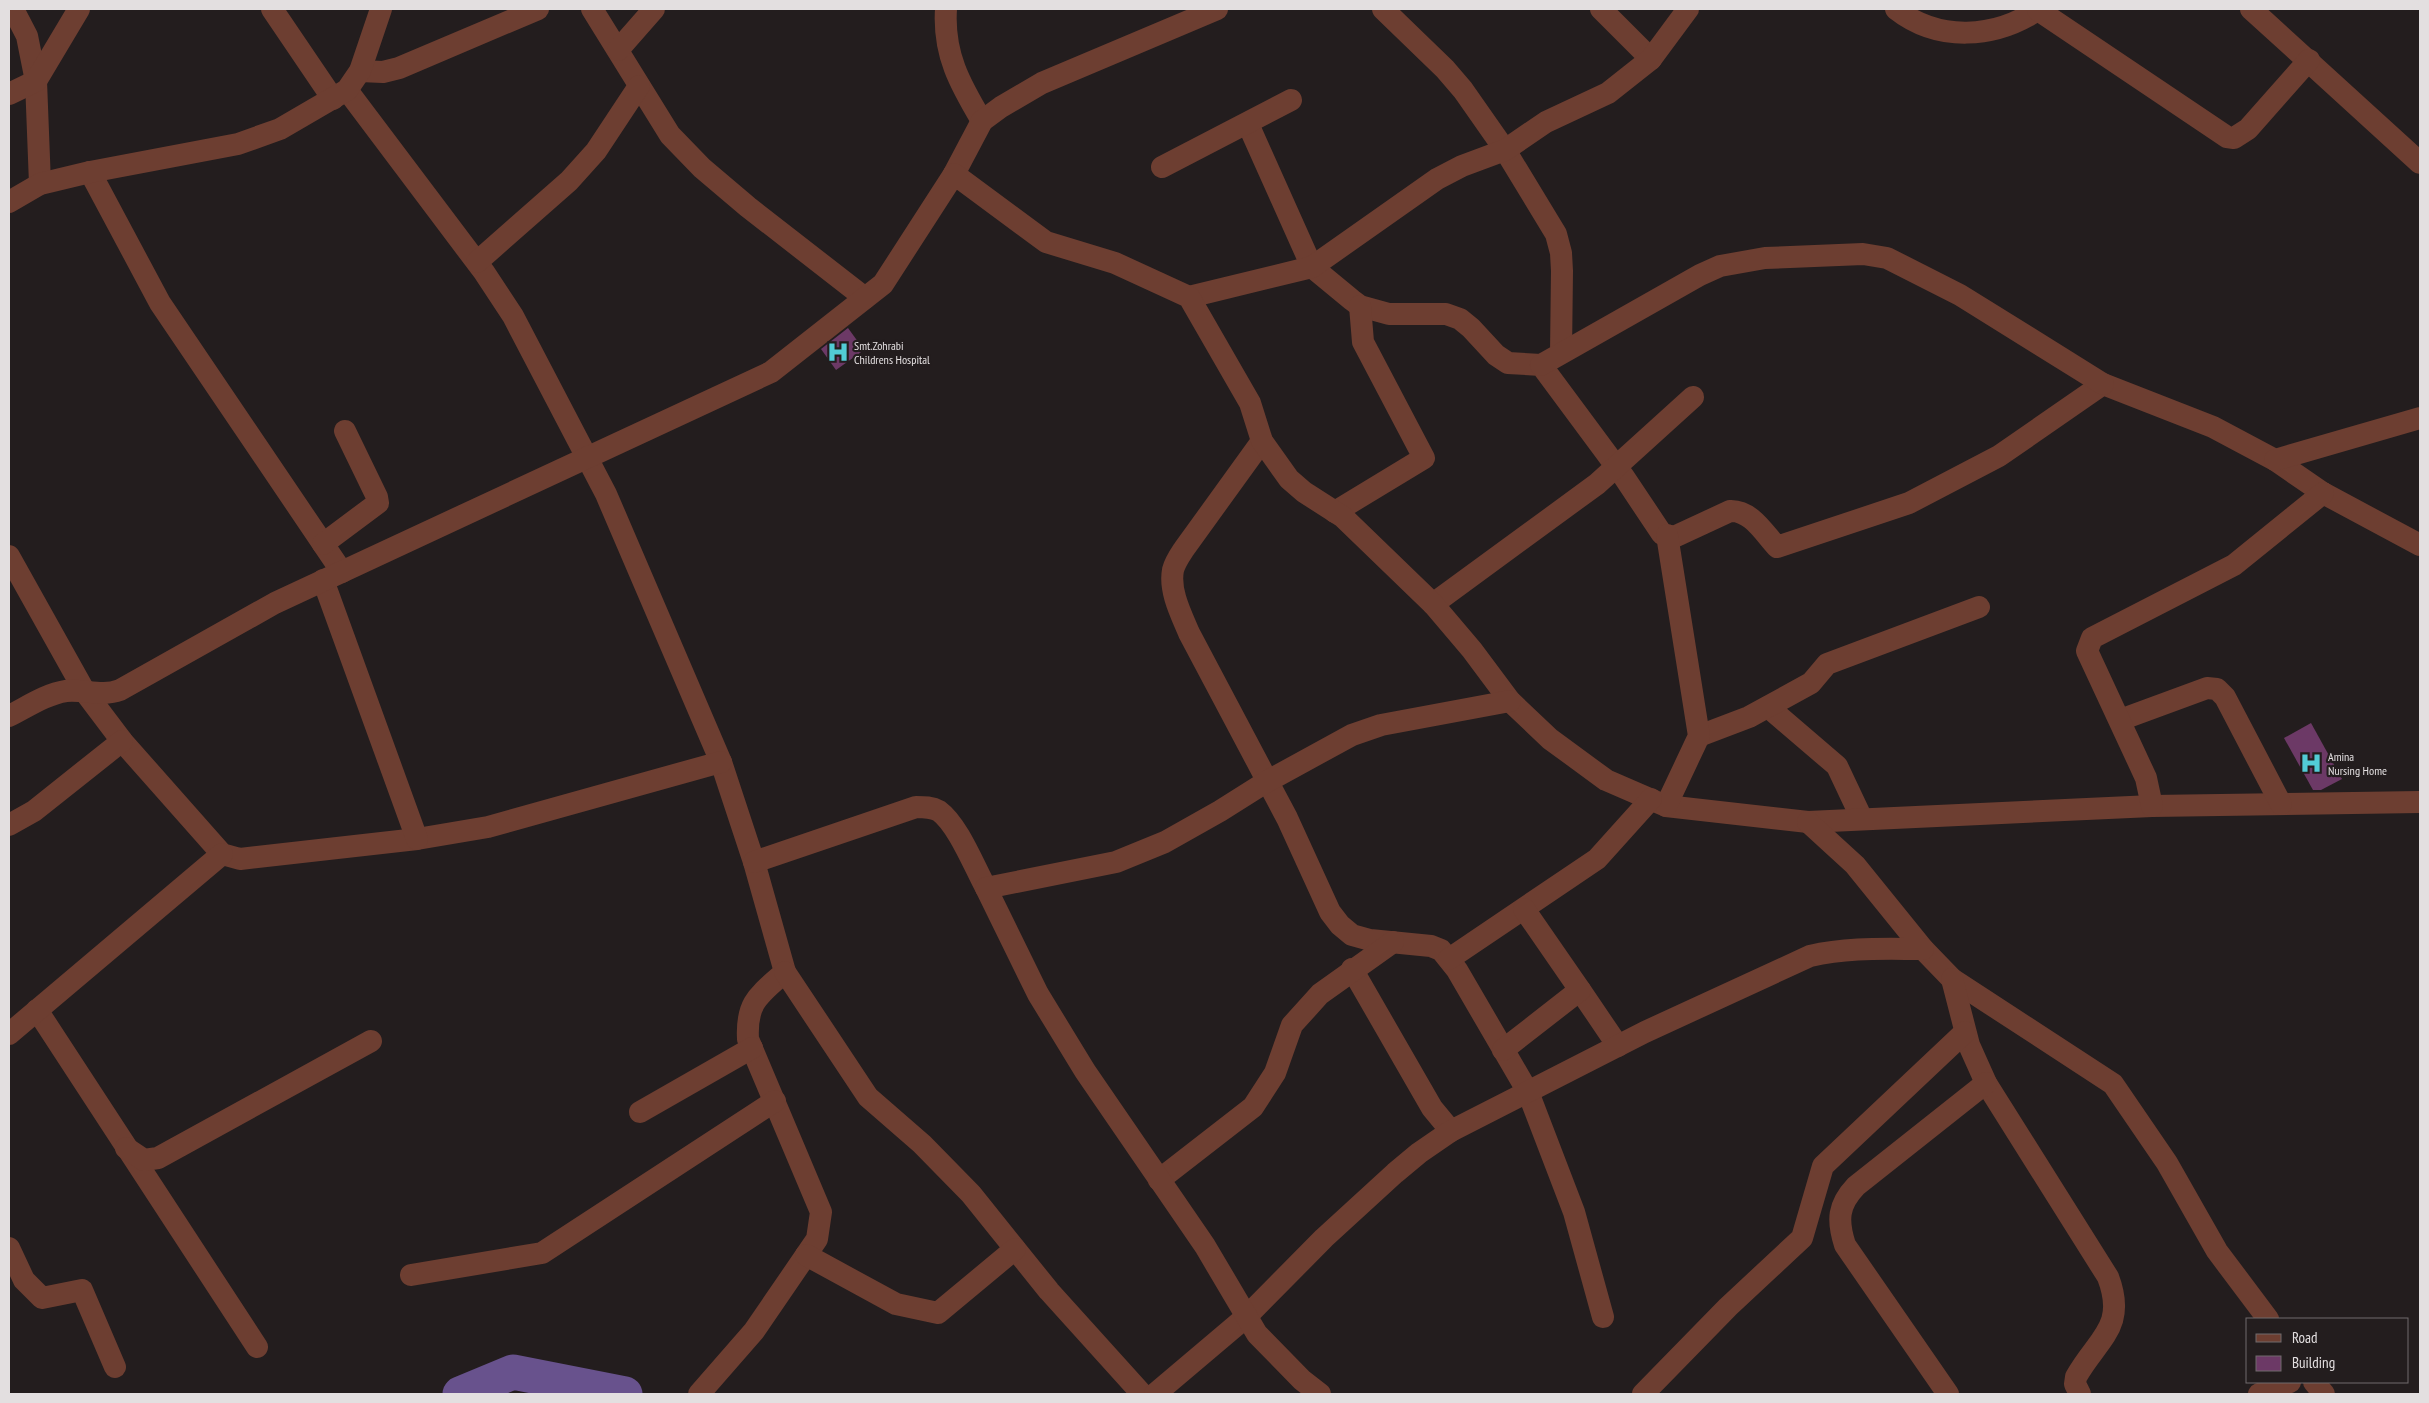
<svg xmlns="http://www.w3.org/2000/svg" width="2429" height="1403" font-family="'PT Sans Narrow',sans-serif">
	<rect width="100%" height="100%" fill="#231d1e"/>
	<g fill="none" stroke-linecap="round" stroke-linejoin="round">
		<path stroke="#68528d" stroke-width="35" d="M460 1394 513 1372 625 1394"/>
	</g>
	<g fill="#6c3966">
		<path d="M848 328 864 350 836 370 821 349Z"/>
		<path d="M2311 723 2342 779 2321 790H2313L2284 738Z"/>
	</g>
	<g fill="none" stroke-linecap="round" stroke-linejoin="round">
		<g stroke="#6d3e31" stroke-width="22">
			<path d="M13 9 27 36 36 81 40 184"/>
			<path d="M272 9 333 99"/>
			<path d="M592 9 670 135 702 168 748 207 865 298"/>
			<path d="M946 9C943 54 960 84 982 121"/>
			<path d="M1383 9 1445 69 1463 90 1505 150 1556 234 1561 253 1562 271 1561 353"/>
			<path d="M1601 9 1651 59"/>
			<path d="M1896 9C1938 42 1995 39 2039 9"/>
			<path d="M2251 9 2420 163"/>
			<path d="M2038 10 2227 137 2234 138 2248 129 2309 60"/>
			<path d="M618 50 654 9"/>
			<path d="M360 71 383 72 399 68 538 9"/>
			<path d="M347 90 484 272 513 316 606 494 721 762 754 862 785 972C759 995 746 1002 748 1039L821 1212 817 1239 754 1331 699 1394"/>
			<path d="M9 94 36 81 79 9"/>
			<path d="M1248 124 1312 267 1352 300 1360 306 1389 314H1446L1460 319 1471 328 1496 355 1508 363 1541 365 1624 477 1662 534 1674 537 1730 511C1751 510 1764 533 1777 547L1909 503 1999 456 2103 384 2213 427 2275 460 2323 493 2420 545"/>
			<path d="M1162 167 1291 100"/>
			<path d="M90 172 160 303 342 572"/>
			<path d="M954 174 982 121 1001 107 1042 83 1217 9"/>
			<path d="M9 202 40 184 90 172 238 144 280 129 347 90 360 71 381 9"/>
			<path d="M477 262 569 181 596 151 639 86"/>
			<path d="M1189 297 1312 267 1437 179 1462 166 1505 150 1546 122 1608 93 1651 59 1688 9"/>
			<path d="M1541 365 1700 275 1720 266 1765 258 1863 254 1887 258 1960 295 2103 384"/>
			<path d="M1262 441 1184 549C1180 555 1175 562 1173 570 1169 591 1181 614 1189 633L1287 818 1330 912 1340 925 1352 935 1370 940 1431 946 1441 950 1457 970 1528 1092 1574 1212 1603 1317"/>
			<path d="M2275 460 2420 418"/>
			<path d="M1335 512 1424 458 1363 342 1360 306"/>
			<path d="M323 544 378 503 377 497 345 431"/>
			<path d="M9 556 85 692 122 741 222 854 240 859 417 839 488 827 721 762"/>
			<path d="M323 580 417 839"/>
			<path d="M1433 604 1597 484 1693 397"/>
			<path d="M1768 707 1837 766 1862 819"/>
			<path d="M9 716C27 707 46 694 66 691 85 689 101 697 120 690L275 603 771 372 883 284 954 174 1046 242 1115 263 1189 297 1250 403 1262 441 1289 479 1304 492 1343 517 1433 604 1472 650 1510 701 1550 739 1606 780 1666 806 1808 822 2152 806 2420 802"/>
			<path d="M2120 720 2207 688 2217 689 2225 697 2281 804"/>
			<path d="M1699 736 1749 717 1811 683 1827 664 1979 607"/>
			<path d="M1666 806 1699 736 1667 535"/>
			<path d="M2152 806 2146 778 2087 651 2092 638 2234 565 2323 493"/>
			<path d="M1808 822 1855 865 1923 949 1952 979 2113 1084 2167 1163 2217 1251 2268 1319"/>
			<path d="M9 825 34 811 122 741"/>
			<path d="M754 862 916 807C924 807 932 807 939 811 958 825 974 866 986 888"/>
			<path d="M1449 959 1597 859 1651 799"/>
			<path d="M1352 969 1432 1108 1451 1131"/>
			<path d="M785 972 868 1097 922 1144 971 1194 1049 1291 1142 1394"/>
			<path d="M1952 979 1969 1045 1986 1083 2108 1277C2127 1327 2098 1338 2076 1377L2075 1384 2080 1394"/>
			<path d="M1580 990 1618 1046"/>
			<path d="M37 1010 257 1347"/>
			<path d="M9 1034 222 854"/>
			<path d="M1503 1050 1580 990 1524 909"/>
			<path d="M640 1112 752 1048"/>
			<path d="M126 1148 144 1160 158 1158 371 1041"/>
			<path d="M1159 1180 1253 1107 1275 1073 1292 1025 1320 994 1393 942"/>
			<path d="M9 1248 24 1280 42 1298 82 1290 115 1367"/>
			<path d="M806 1255 896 1304 938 1313 1015 1249"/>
			<path d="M411 1275 542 1253 775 1101"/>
			<path d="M2314 1382 2324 1394"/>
			<path d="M1155 1394 1246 1317 1324 1238 1395 1173 1419 1153 1451 1131 1645 1032 1810 956C1848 947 1885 949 1923 949"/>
			<path d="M1320 1394 1302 1380 1257 1334 1205 1246 1085 1071 1038 994 986 888 1116 862 1165 842 1220 811 1266 782 1352 735 1381 725 1510 701"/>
			<path d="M1643 1394 1728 1307 1802 1238 1823 1166 1965 1032"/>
			<path d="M1948 1394 1845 1245C1837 1220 1838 1205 1856 1186L1986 1083"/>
			<path d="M2259 1394 2290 1382"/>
		</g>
	</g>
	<defs>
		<g id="hospital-bare" transform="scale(1.725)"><path d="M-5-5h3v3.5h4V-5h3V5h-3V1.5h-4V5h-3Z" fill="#52ccd6" stroke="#231d1e" stroke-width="2.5" paint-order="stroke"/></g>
	</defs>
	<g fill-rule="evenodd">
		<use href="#hospital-bare" x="838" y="352"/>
		<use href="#hospital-bare" x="2311" y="763"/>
	</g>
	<g text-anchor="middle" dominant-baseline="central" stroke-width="4.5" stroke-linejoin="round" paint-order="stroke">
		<g font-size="12" fill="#e3dfe0" stroke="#231d1e" text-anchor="start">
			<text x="854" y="345">Smt.Zohrabi<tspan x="854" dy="14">Childrens Hospital</tspan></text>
			<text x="2328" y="756">Amina<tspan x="2328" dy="14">Nursing Home</tspan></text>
		</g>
	</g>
	<rect width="2429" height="1403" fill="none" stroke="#e3dfe0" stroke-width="20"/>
	<rect x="2246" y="1318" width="162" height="65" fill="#231d1e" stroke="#706b6c"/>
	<rect x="2256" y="1334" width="25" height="8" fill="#6d3e31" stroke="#706b6c"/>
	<text x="2292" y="1343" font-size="15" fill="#e3dfe0">Road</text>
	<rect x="2256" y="1356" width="25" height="15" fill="#6c3966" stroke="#706b6c"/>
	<text x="2292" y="1368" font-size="15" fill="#e3dfe0">Building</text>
</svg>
